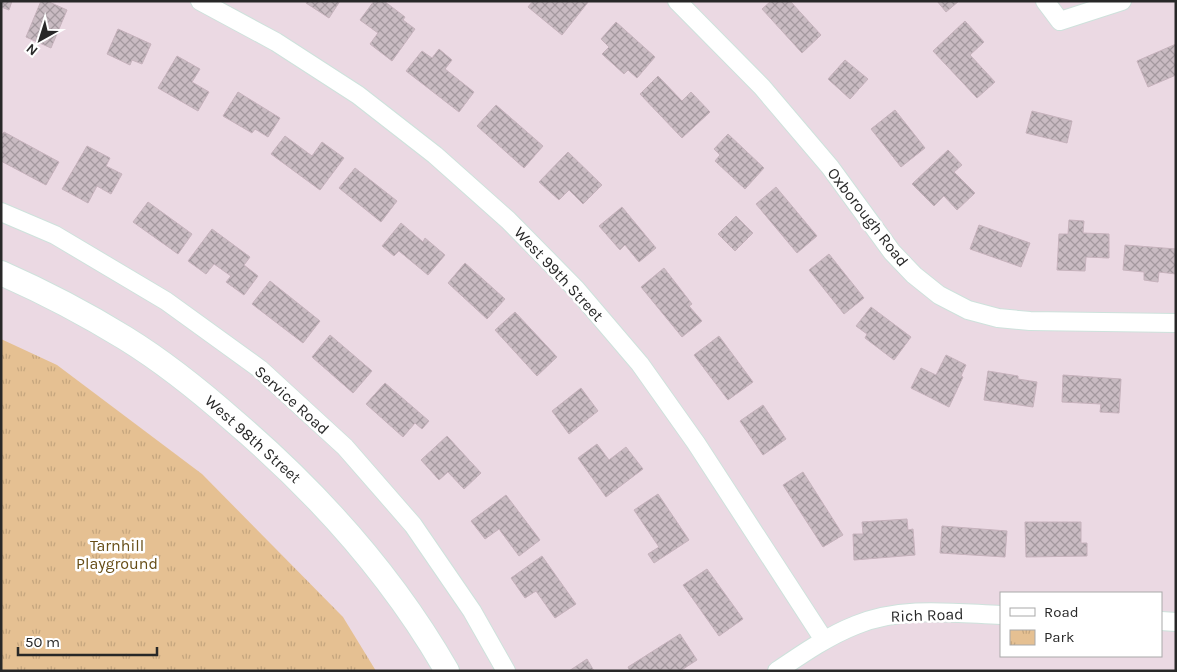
<svg xmlns="http://www.w3.org/2000/svg" width="1177" height="672" font-family="Karla,sans-serif">
	<defs>
		<pattern id="park-tufts" width="24" height="20" patternUnits="userSpaceOnUse" patternTransform="scale(1.25)"><rect width="24" height="20" fill="#e5c092"/><path d="M3 7l-1-3M5 7V3M7 7l1-3M15 17l-1-3M17 17v-4M19 17l1-3" fill="none" stroke="#c4a57e"/></pattern>
		<pattern id="building-cross-hatch" width="8" height="8" patternUnits="userSpaceOnUse" patternTransform="scale(1.25)"><rect width="8" height="8" fill="#c9bbc2"/><path d="M0 0l8 8M0 8l8-8" fill="none" stroke="#a3989e"/></pattern>
	</defs>
	<rect width="100%" height="100%" fill="#ebd9e3"/>
	<path fill="url(#park-tufts)" d="M1 339 57 365 202 474 343 617 376 671H1Z"/>
	<g fill="url(#building-cross-hatch)" stroke="#c6b2bc">
		<path d="M1 1H12L9 10 1 7Z"/>
		<path d="M41 1H47L67 10 51 48 26 37Z"/>
		<path d="M307 1H340L329 18 306 3Z"/>
		<path d="M374 1H384L405 17 403 20 415 29 392 61 370 44 378 33 360 20Z"/>
		<path d="M533 1H589L562 35 528 7Z"/>
		<path d="M771 1H790L821 35 802 53 762 9Z"/>
		<path d="M937 1H959L946 12Z"/>
		<path d="M965 21 984 42 970 55 995 82 977 98 933 51Z"/>
		<path d="M616 22 655 57 637 78 628 70 624 74 602 54 609 47 601 39Z"/>
		<path d="M118 29 151 44 142 64 132 60 130 65 107 54Z"/>
		<path d="M1176 44V75L1148 87 1137 61Z"/>
		<path d="M439 49 452 60 445 69 474 92 459 112 406 71 422 51 432 58Z"/>
		<path d="M177 56 200 69 192 82 209 92 198 111 158 88Z"/>
		<path d="M845 60 868 79 850 99 828 79Z"/>
		<path d="M658 76 682 101 691 92 710 112 682 138 640 94Z"/>
		<path d="M238 92 280 118 268 137 255 129 252 133 223 116Z"/>
		<path d="M496 105 543 146 524 168 477 126Z"/>
		<path d="M895 110 925 148 901 167 871 129Z"/>
		<path d="M1032 111 1072 121 1067 143 1026 133Z"/>
		<path d="M4 132 59 162 46 185 1 161V136Z"/>
		<path d="M728 134 764 168 745 189 715 161 720 155 714 149Z"/>
		<path d="M285 136 312 156 322 142 344 158 320 190 271 154Z"/>
		<path d="M87 146 110 158 106 166 122 174 111 194 97 186 88 203 62 189Z"/>
		<path d="M948 150 962 165 954 172 975 193 957 210 944 196 934 206 912 184Z"/>
		<path d="M568 152 602 185 583 204 569 190 559 200 539 182Z"/>
		<path d="M355 168 397 201 381 222 339 188Z"/>
		<path d="M776 187 817 236 797 253 756 204Z"/>
		<path d="M148 202 192 234 178 254 133 222Z"/>
		<path d="M622 207 656 248 639 262 625 245 620 250 599 226Z"/>
		<path d="M736 216 753 233 735 251 718 234Z"/>
		<path d="M1069 220 1084 221 1083 233 1109 234V258L1086 257 1085 271 1057 270 1059 234H1068Z"/>
		<path d="M401 223 423 242 425 238 445 255 428 275 399 251 394 256 382 246Z"/>
		<path d="M979 225 1030 243 1021 267 970 249Z"/>
		<path d="M212 229 250 257 244 265 258 276 244 295 226 282 231 276 214 264 206 274 188 261Z"/>
		<path d="M1125 245 1176 249V274L1159 272 1158 282 1144 280V272L1123 270Z"/>
		<path d="M829 254 864 298 844 314 809 270Z"/>
		<path d="M465 263 505 299 487 319 448 283Z"/>
		<path d="M664 268 692 304 689 306 702 321 682 337 641 287Z"/>
		<path d="M270 281 320 321 303 343 252 304Z"/>
		<path d="M871 307 911 337 894 360 865 338 867 334 856 326Z"/>
		<path d="M515 312 557 357 537 376 495 330Z"/>
		<path d="M330 335 372 371 353 393 312 357Z"/>
		<path d="M719 336 753 382 728 400 694 355Z"/>
		<path d="M946 355 966 365 961 376 963 377 949 407 911 388 921 368 936 375Z"/>
		<path d="M988 371 1018 376V379L1037 382 1033 407 984 400Z"/>
		<path d="M1063 375 1121 379 1119 413 1100 412 1101 404 1062 402Z"/>
		<path d="M385 383 429 421 422 429 415 423 403 437 366 404Z"/>
		<path d="M581 388 598 411 569 434 552 411Z"/>
		<path d="M763 405 786 439 763 455 740 421Z"/>
		<path d="M447 436 481 473 464 489 448 472 439 480 421 460Z"/>
		<path d="M597 444 609 460 626 447 643 469 606 497 578 458Z"/>
		<path d="M803 472 843 535 823 547 783 485Z"/>
		<path d="M658 494 689 540 654 563 648 554 659 547 634 510Z"/>
		<path d="M506 495 540 540 519 556 499 529 485 539 471 521Z"/>
		<path d="M907 519 908 530 913 529 915 555 854 560 853 534H863L862 522Z"/>
		<path d="M1025 522H1081V543H1087V556L1026 557Z"/>
		<path d="M942 526 1007 531 1005 557 940 553Z"/>
		<path d="M542 556 576 604 555 618 536 591 525 598 511 578Z"/>
		<path d="M707 569 743 619 719 636 683 585Z"/>
		<path d="M680 634 697 660 680 671H630L628 667Z"/>
		<path d="M587 659 594 671H569Z"/>
	</g>
	<g fill="none" stroke-linecap="round" stroke-linejoin="round">
		<g stroke="#cee2dc" stroke-width="20">
			<g id="street">
				<path d="M200 1 276 42 358 95 435 155 508 220 576 289 640 364 696 443 824 640"/>
				<path d="M677 1 762 87 830 167 892 252 914 275 939 295 968 310 998 318 1030 321 1176 323"/>
				<path d="M1045 1 1060 21 1122 1"/>
				<path d="M1 212 55 235 166 301 260 369 345 447 413 525 472 611 506 671"/>
				<path d="M1161 621 1176 622"/>
				<path d="M777 671C802 654 828 636 856 625 902 606 953 613 1001 615"/>
			</g>
		</g>
		<g stroke="#cee2dc" stroke-width="26">
			<path id="secondary" d="M1 273C44 292 86 314 125 338 164 362 200 391 234 421 317 492 392 575 447 671"/>
		</g>
		<use href="#street" stroke="#fff" stroke-width="18"/>
		<use href="#secondary" stroke="#fff" stroke-width="24"/>
	</g>
	<g text-anchor="middle" dominant-baseline="central" stroke-width="5" stroke-linejoin="round" paint-order="stroke">
		<g font-size="16" fill="#282828" stroke="#fff">
			<text transform="translate(868 217) rotate(52)">Oxborough Road</text>
			<text transform="translate(559 274) rotate(47)">West 99th Street</text>
			<text transform="translate(292 400) rotate(42)">Service Road</text>
			<text transform="translate(253 439) rotate(42)">West 98th Street</text>
			<text transform="translate(927 615) rotate(-2)">Rich Road</text>
		</g>
		<g font-size="16" fill="#664d16" stroke="#fff">
			<text x="117" y="545">Tarnhill<tspan x="117" dy="18">Playground</tspan></text>
		</g>
	</g>
	<rect width="1177" height="672" fill="none" stroke="#282828" stroke-width="5"/>
	<rect x="1000" y="592" width="162" height="65" fill="#ffffff" stroke="#a9a9a9"/>
	<rect x="1010" y="608" width="25" height="8" fill="#ffffff" stroke="#a9a9a9"/>
	<text x="1044" y="617" font-size="15" fill="#282828">Road</text>
	<rect x="1010" y="630" width="25" height="15" fill="url(#park-tufts)" stroke="#a9a9a9"/>
	<text x="1044" y="642" font-size="15" fill="#282828">Park</text>
	<g transform="translate(40 40) rotate(219)" stroke="#ffffff" stroke-width="4" paint-order="stroke">
	<path d="M0-4L9 19L0 12L-9 19Z" fill="#282828"/>
	<text y="-8" font-size="14" font-weight="bold" text-anchor="middle" fill="#282828">N</text>
	</g>
	<path d="M18 647v8h139v-8" fill="none" stroke="#282828" stroke-width="2.5"/>
	<text x="25" y="647" font-size="15" fill="#282828" stroke="#ffffff" stroke-width="4" paint-order="stroke">50 m</text>
</svg>
